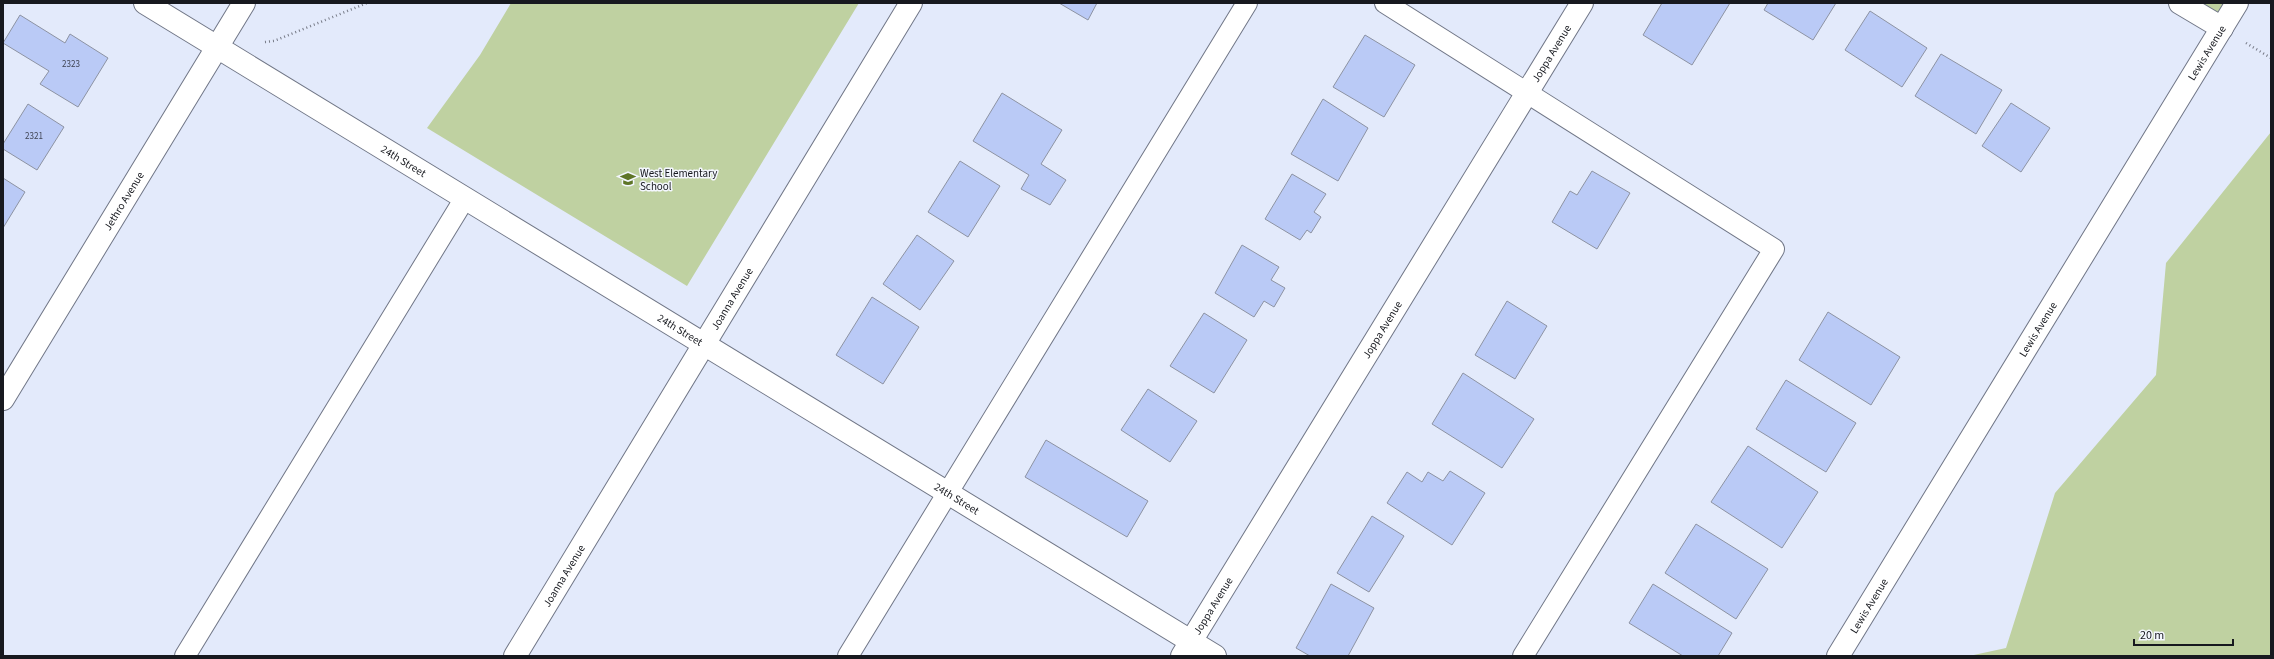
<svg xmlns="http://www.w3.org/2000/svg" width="2274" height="659" font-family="'Source Sans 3',sans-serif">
	<rect width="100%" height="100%" fill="#e3eafb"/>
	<g fill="#bfd1a1">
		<path d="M511 3H859L687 286 427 128 480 55Z"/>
		<path d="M2180 3H2237L2222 28Z"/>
		<path d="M2271 132V656H1969L2006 648 2055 493 2156 375 2166 263Z"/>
	</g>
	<g fill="#bacaf6" stroke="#8d93a3">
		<path d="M1059 3H1097L1088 20Z"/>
		<path d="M1662 3H1730L1692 65 1643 35Z"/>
		<path d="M1768 3H1836L1813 40 1764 10Z"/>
		<path d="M1870 11 1927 48 1902 87 1845 50Z"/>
		<path d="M20 15 65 43 70 34 108 58 78 107 40 84 49 71 3 43Z"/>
		<path d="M1365 35 1415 65 1384 117 1333 87Z"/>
		<path d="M1941 54 2002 90 1976 134 1915 96Z"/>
		<path d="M1002 93 1062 130 1041 164 1066 180 1050 205 1021 189 1029 175 973 141Z"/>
		<path d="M1323 99 1368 128 1338 181 1291 154Z"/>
		<path d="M2011 103 2050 128 2021 172 1982 146Z"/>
		<path d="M28 104 64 127 37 170 3 149V144Z"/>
		<path d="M960 161 1000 186 968 237 928 212Z"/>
		<path d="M1592 171 1630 193 1597 249 1552 222 1570 191 1577 195Z"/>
		<path d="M1292 174 1326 194 1314 212 1321 217 1311 233 1307 230 1300 240 1265 219Z"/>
		<path d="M3 178 25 192 3 228Z"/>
		<path d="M917 235 954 261 920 310 883 284Z"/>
		<path d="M1242 245 1279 267 1271 280 1285 288 1274 307 1264 301 1254 317 1215 293Z"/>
		<path d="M872 297 919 327 883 384 836 355Z"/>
		<path d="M1507 301 1547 326 1515 379 1475 355Z"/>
		<path d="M1828 312 1900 357 1871 405 1799 360Z"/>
		<path d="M1204 313 1247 340 1214 393 1170 366Z"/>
		<path d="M1463 373 1534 419 1502 468 1432 424Z"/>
		<path d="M1786 380 1856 423 1826 472 1756 429Z"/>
		<path d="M1148 389 1197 421 1170 462 1121 430Z"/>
		<path d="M1046 440 1148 501 1127 537 1025 477Z"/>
		<path d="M1748 446 1818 492 1782 548 1711 502Z"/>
		<path d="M1450 471 1485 493 1452 545 1387 503 1407 472 1422 482 1428 472 1443 481Z"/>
		<path d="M1372 516 1404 536 1369 592 1337 573Z"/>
		<path d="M1696 524 1768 569 1736 619 1665 573Z"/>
		<path d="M1331 584 1374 608 1348 656H1310L1296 648Z"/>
		<path d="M1653 584 1732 633 1718 656H1683L1629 623Z"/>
	</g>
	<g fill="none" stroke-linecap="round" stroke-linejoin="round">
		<g stroke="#717787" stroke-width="22">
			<g id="lane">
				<path d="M1385 3 1774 249 1523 656"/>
				<path d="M185 656 465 198"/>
				<path d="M848 656 1247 3"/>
			</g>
		</g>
		<g stroke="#717787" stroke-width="24">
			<g id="street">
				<path id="s1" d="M145 3 1215 656"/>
				<path id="s2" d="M3 399 244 3"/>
				<path id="s3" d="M515 656 911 3"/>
				<path id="s4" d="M1182 656 1582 3"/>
			</g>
		</g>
		<g stroke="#717787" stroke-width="24">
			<g id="secondary">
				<path d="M2180 3 2222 28"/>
				<path id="s5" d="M1838 656 2237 3"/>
			</g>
		</g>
		<g stroke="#777b87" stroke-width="2.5" stroke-dasharray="1 3" stroke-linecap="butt">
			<path d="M265 42 274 41 367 3"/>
			<path d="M2246 43 2271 58"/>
		</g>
		<use href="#lane" stroke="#fff" stroke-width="20"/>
		<use href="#street" stroke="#fff" stroke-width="22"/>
		<use href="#secondary" stroke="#fff" stroke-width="22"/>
	</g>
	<defs>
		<g id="school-bare" transform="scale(1.2)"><path d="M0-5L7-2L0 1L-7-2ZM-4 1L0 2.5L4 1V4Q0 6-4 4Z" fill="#5e7527" stroke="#f4f7fe" stroke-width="2.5" paint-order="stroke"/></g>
	</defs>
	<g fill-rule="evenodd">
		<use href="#school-bare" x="628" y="179"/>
	</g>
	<g text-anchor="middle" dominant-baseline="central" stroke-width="3" stroke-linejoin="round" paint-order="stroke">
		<g font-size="9" fill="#404555">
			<text x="71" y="64">2323</text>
			<text x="34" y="136">2321</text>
		</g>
		<g font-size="11" fill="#17191f" stroke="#f4f7fe">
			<text stroke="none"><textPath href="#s4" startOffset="707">Joppa Avenue</textPath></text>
			<text stroke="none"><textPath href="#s5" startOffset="707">Lewis Avenue</textPath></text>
			<text stroke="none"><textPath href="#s1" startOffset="303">24th Street</textPath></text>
			<text stroke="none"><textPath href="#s2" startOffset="232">Jethro Avenue</textPath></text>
			<text stroke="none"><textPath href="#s3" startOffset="418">Joanna Avenue</textPath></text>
			<text stroke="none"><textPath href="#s1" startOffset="627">24th Street</textPath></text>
			<text stroke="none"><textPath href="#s4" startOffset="383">Joppa Avenue</textPath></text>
			<text stroke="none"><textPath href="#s5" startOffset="383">Lewis Avenue</textPath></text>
			<text stroke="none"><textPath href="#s1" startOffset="951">24th Street</textPath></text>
			<text stroke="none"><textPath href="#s3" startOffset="94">Joanna Avenue</textPath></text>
			<text stroke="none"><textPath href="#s4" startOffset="59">Joppa Avenue</textPath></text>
			<text stroke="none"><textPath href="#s5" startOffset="59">Lewis Avenue</textPath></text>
		</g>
		<g font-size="11" fill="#17191f" stroke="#f4f7fe" text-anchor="start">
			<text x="640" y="173">West Elementary<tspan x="640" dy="13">School</tspan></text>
		</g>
	</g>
	<rect width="2274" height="659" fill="none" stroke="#17191f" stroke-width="8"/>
	<path d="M2134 639v6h99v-6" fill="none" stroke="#17191f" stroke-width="2"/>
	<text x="2140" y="639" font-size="12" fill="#17191f" stroke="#f4f7fe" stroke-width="3" paint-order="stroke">20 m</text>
</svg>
